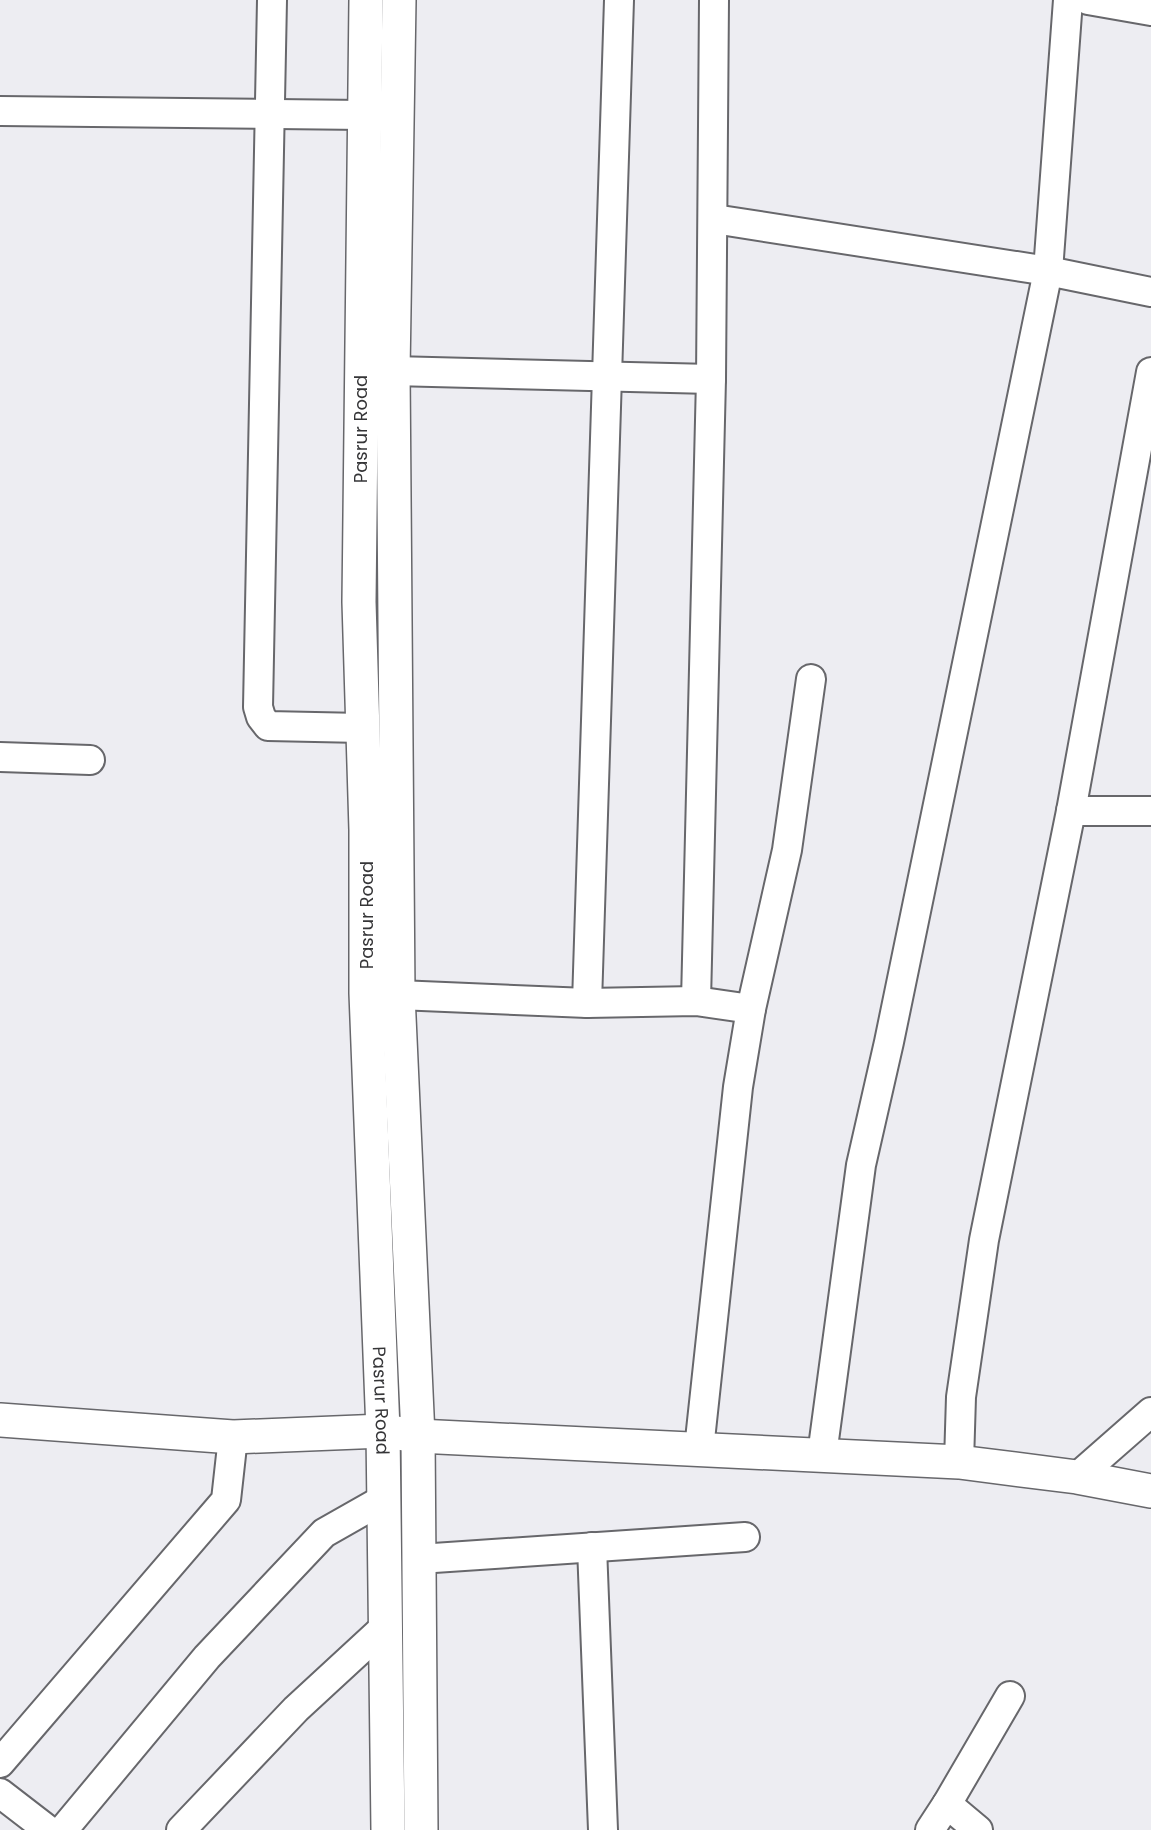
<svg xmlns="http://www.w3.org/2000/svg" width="1151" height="1830" font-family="Poppins,sans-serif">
	<rect width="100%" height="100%" fill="#ededf2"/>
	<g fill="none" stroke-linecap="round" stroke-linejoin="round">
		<g stroke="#67676b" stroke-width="32">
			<g id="street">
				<path d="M272 0 258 707 261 717 268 726 362 728"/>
				<path d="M1088 0 1151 11"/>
				<path d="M0 111 364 115"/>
				<path d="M714 219 1048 271 1151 292"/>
				<path d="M393 371 711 379"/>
				<path d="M0 757 90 760"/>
				<path d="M1071 811H1151"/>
				<path d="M398 995 587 1003 696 1001 751 1009"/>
				<path d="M696 1001 711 379 714 0"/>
				<path d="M587 1003 619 0"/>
				<path d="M699 1449 738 1087 751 1009 787 850 811 679"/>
				<path d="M822 1455 861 1165 889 1042 1048 271 1068 0"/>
				<path d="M959 1462 961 1397 984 1240 1071 811 1151 372"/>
				<path d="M1077 1477 1151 1412"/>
				<path d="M592 1547 603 1830"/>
				<path d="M419 1559 745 1537"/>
				<path d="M0 1763 226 1500 233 1437"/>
				<path d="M0 1793 48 1830"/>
				<path d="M947 1804 978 1830"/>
				<path d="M63 1830 207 1657 324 1533 384 1499"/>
				<path d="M181 1830 296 1709 386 1626"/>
				<path d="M930 1830 947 1804 1010 1696"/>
			</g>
		</g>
		<g stroke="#67676b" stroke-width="36">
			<path id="secondary" d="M0 1420 233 1437 383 1431 418 1436 959 1462 1077 1477 1151 1491"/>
		</g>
		<g stroke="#67676b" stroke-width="36">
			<g id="primary">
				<path id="s1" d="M366 0 359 602 366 830V993L383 1431 388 1830"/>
				<path d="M399 0 393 371 398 995 418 1436 421 1830"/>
			</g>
		</g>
		<use href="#street" stroke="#fff" stroke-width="28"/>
		<use href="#secondary" stroke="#fff" stroke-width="33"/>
		<use href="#primary" stroke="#fff" stroke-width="33"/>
	</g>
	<g text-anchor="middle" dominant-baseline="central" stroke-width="6" stroke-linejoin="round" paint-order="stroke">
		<g font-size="18" fill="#353537" stroke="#fff">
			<text transform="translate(360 429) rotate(-90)">Pasrur Road</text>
			<text transform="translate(366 915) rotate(-90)">Pasrur Road</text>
			<text stroke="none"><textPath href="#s1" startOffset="1401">Pasrur Road</textPath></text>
		</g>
	</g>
</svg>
